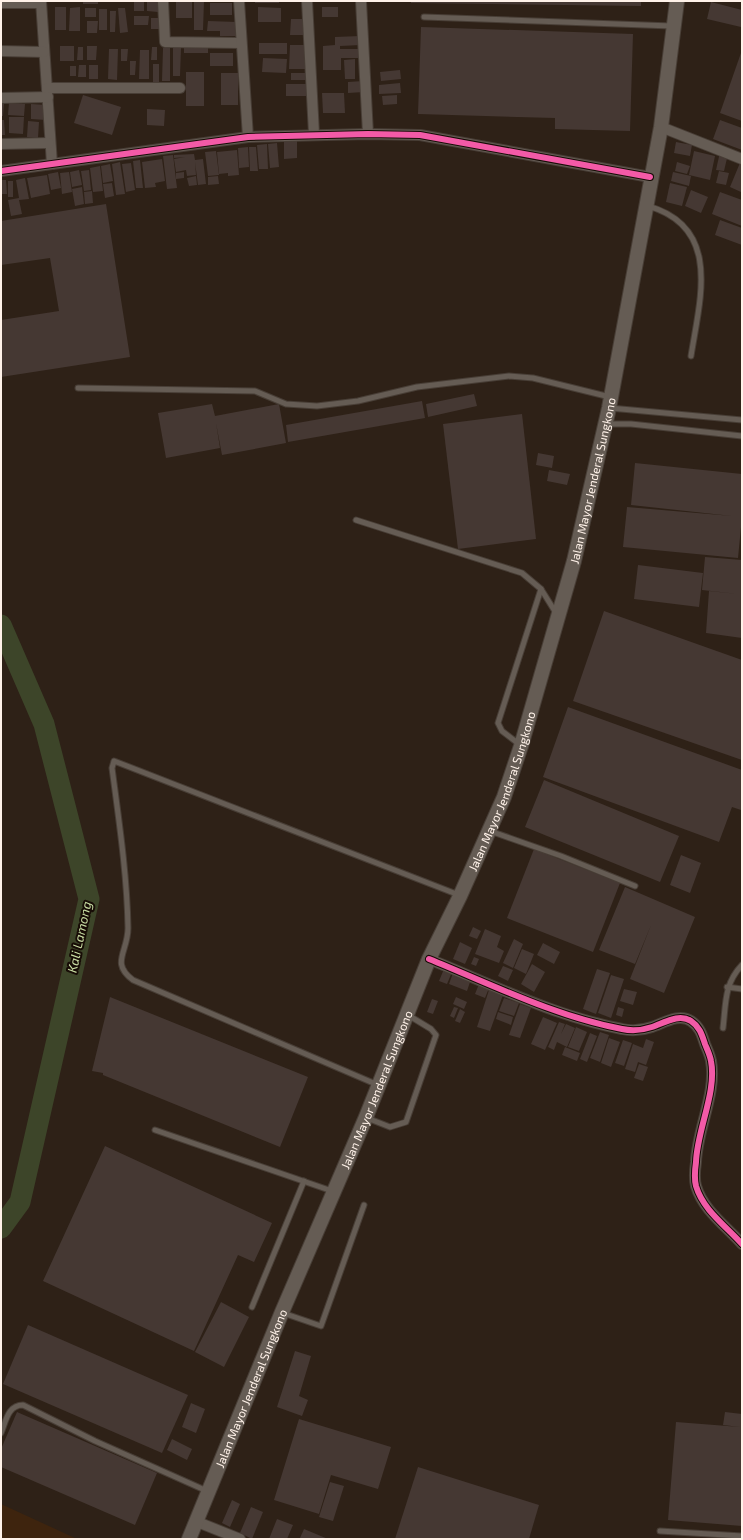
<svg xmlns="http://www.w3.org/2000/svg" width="743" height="1540" font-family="'Exo 2',sans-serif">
	<rect width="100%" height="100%" fill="#2e2117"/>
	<path fill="#3e240e" d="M1 1504 77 1539H1Z"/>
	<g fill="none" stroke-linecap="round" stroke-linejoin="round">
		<path stroke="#3d4529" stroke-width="21" d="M1 625 44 724 89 899 20 1202 1 1228"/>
	</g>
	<g fill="#453833">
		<rect x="83" y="1" width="15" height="3"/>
		<rect x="134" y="1" width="10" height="10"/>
		<path d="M147 1H158V12L147 11Z"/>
		<rect x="176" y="1" width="16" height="17"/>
		<path d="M194 1H204L203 30H194Z"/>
		<rect x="255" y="1" width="24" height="2"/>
		<path d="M411 1H641V6L411 3Z"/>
		<path d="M711 2 742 10 741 27 707 19Z"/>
		<rect x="210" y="3" width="22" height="12"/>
		<rect x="55" y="7" width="11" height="23"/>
		<path d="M80 7V31H69L70 8Z"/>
		<path d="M258 7 281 8V22H258Z"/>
		<rect x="322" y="7" width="16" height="10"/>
		<rect x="85" y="8" width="11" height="9"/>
		<path d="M118 8H125L128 32 120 33Z"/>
		<rect x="99" y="9" width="8" height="21"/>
		<path d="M110 11H116L115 32H110Z"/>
		<path d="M134 16H149L148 25H134Z"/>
		<rect x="151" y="18" width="12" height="11"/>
		<path d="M291 19H306V35H290Z"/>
		<path d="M87 21H98L97 33H87Z"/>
		<path d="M208 21 237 22V36H220V31H207Z"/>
		<path d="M421 27 633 34 630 131 555 129V118L418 114Z"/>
		<path d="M360 36 361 45 340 46V49H360V58H341V70H323V46L335 45V37Z"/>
		<rect x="259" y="43" width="28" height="11"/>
		<rect x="184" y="44" width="24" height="9"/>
		<path d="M290 45H309L308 69H289Z"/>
		<rect x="60" y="46" width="14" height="15"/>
		<path d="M87 46H97L96 60H87Z"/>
		<path d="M78 47H83V60H77Z"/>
		<path d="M152 47H157V60H151Z"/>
		<path d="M163 48H170V81H162Z"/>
		<path d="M173 48H181L180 76H173Z"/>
		<path d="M109 49H118L117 80 108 79Z"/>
		<path d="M121 49H128L127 61H121Z"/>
		<path d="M140 50H149V79H139Z"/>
		<path d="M742 50V121L720 113Z"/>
		<rect x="210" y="53" width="23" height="13"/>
		<path d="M263 58 287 59 286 73 262 72Z"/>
		<path d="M355 59V79H345L344 60Z"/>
		<path d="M130 61H136L135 75H130Z"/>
		<rect x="153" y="64" width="6" height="18"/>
		<path d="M79 65H86V77H78Z"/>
		<rect x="89" y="65" width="9" height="14"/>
		<rect x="70" y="66" width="6" height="10"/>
		<path d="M400 70 401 79 381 81 380 72Z"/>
		<rect x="186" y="72" width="18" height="34"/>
		<rect x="221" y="73" width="17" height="32"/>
		<rect x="291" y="73" width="17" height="7"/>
		<path d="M363 81 364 92 348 93V82Z"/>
		<path d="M400 83 401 93 379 94V85Z"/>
		<rect x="286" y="84" width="20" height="12"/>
		<path d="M322 93H344L345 113H323Z"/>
		<path d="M83 95 121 107 112 135 74 123Z"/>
		<path d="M397 95V104L383 105 382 96Z"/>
		<path d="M9 103 25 104 24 116 8 115Z"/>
		<path d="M1 104H4L3 116H1Z"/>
		<path d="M31 104 47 105 46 120 31 119Z"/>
		<path d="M147 109 165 110 164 126 147 125Z"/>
		<path d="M9 117H24L23 134 9 133Z"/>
		<path d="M1 120H4L5 135H1Z"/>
		<path d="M720 120 742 128V150L713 139Z"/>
		<path d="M28 121 39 122 38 138 27 137Z"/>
		<path d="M297 139V158L284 159V140Z"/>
		<path d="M676 142 692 145 690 156 674 153Z"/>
		<path d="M277 143 279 167 270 168 268 144Z"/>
		<path d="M267 144 268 169H259L257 145Z"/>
		<path d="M248 147 249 167 239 168 238 148Z"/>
		<path d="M249 147H256L258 171H250Z"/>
		<path d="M237 150 239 175 228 176V173L219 174 217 152Z"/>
		<path d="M216 151 219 175 208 176 205 152Z"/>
		<path d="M694 151 715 156 710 180 689 175Z"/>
		<path d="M720 152 728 154 724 171 716 170Z"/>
		<path d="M194 154 195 160 203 159 206 184 198 185 195 162 196 175 187 176 186 170 176 172 174 159 185 157 174 158V155Z"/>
		<path d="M173 155 177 188 167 189 163 156Z"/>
		<path d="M742 158V191L741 192 730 187Z"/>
		<path d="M162 159 165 181 155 183 156 187 145 188 142 162Z"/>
		<path d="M140 160 143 188H136L133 161Z"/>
		<path d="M120 162 125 194 116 195 112 164Z"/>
		<path d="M677 162 690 166 687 174 675 171Z"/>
		<path d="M131 163 135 190 126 192 122 164Z"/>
		<path d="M110 164 113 181 103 183 101 166Z"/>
		<path d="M100 166 103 191 93 192 90 168Z"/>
		<path d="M79 170 82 185 72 187 70 172Z"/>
		<path d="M89 170 91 190 84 191 81 171Z"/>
		<path d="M719 171 729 173 726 185 716 183Z"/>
		<path d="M58 172 61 188 51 190 48 174Z"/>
		<path d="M69 172 72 192 62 194 60 173Z"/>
		<path d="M184 172V178L176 179V173Z"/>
		<path d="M673 172 691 176 689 186 671 181Z"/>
		<path d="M47 175 50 194 31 198 27 178Z"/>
		<path d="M196 176 197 185 189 186 187 178Z"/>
		<path d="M218 176 219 184 208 185V177Z"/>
		<path d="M25 178 29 199 19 200 22 214 11 216 8 200 19 198 16 180Z"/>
		<path d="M1 180H6L7 194H1Z"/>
		<rect x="8" y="181" width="5" height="16"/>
		<path d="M112 183 114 196 105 198 103 184Z"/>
		<path d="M670 183 687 187 682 206 666 202Z"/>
		<path d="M82 187 84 204 75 206 72 189Z"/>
		<path d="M691 190 708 197 701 213 685 206Z"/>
		<path d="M92 191 93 203 85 204 84 192Z"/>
		<path d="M720 192 742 200V226L712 214Z"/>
		<path d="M106 204 130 357 1 377V320L59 311 50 258 1 265V221Z"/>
		<path d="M720 220 742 228V245L715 235Z"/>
		<path d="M474 394 477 406 428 417 426 404Z"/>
		<path d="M422 401 425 418 288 442 286 425Z"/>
		<path d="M212 404 215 416 279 404 286 443 222 455 216 423 220 448 166 458 158 413Z"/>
		<path d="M522 414 536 539 458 549 443 424Z"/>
		<path d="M538 453 554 456 552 468 536 465Z"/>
		<path d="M635 463 742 474V517L738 558 623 547 627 507 732 516 631 505Z"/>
		<path d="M549 470 570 474 567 485 547 481Z"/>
		<path d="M705 557 742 560V638L706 633 709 591 738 594 702 590Z"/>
		<path d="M638 565 703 573 699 607 634 599Z"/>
		<path d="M604 611 742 660V760L573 701Z"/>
		<path d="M568 707 742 770V807L741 810 732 807 719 842 543 777Z"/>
		<path d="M544 780 679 836 660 882 525 827Z"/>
		<path d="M534 849 620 883 593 952 507 918Z"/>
		<path d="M681 855 701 863 690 893 670 885Z"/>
		<path d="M625 887 695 917 664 993 630 979 651 925 635 964 599 950Z"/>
		<path d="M473 927 481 931 477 939 469 936Z"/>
		<path d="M485 929 501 936 497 947 504 951 499 963 475 954Z"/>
		<path d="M514 939 523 944 513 968 503 963Z"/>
		<path d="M460 942 472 948 465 964 453 959Z"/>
		<path d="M543 943 560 952 554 964 537 955Z"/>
		<path d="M522 949 534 954 526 974 514 968Z"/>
		<path d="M474 957 479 959 476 966 471 964Z"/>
		<path d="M532 964 545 972 534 992 521 984Z"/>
		<path d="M503 966 513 970 508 981 498 976Z"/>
		<path d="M444 969 452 972 447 984 439 981Z"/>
		<path d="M597 969 610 973 596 1014 583 1009Z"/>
		<path d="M453 973 471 979 467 991 449 984Z"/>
		<path d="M611 975 624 979 611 1018 598 1013Z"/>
		<path d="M479 984 489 988 485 998 475 994Z"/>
		<path d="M490 987 504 992 490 1031 477 1027Z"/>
		<path d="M624 989 637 992 633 1005 620 1001Z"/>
		<path d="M110 997 308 1077 280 1147 103 1075V1073L92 1071Z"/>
		<path d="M456 997 467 1002 464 1009 453 1004Z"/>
		<path d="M504 998 519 1003 514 1016 499 1011Z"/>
		<path d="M432 999 438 1001 433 1014 427 1012Z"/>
		<path d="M520 1004 531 1008 520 1038 509 1035Z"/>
		<path d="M454 1007 458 1008 454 1018 450 1016Z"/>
		<path d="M618 1007 624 1009 622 1017 616 1015Z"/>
		<path d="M460 1009 465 1012 460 1023 455 1021Z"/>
		<path d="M498 1012 513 1017 511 1025 496 1019Z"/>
		<path d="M543 1017 557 1023 545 1050 531 1044Z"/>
		<path d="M559 1022 565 1024 561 1034 566 1024 575 1028 567 1047 557 1042 554 1050 548 1047Z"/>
		<path d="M576 1027 587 1032 579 1051 568 1047Z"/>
		<path d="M600 1032 609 1035 600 1062 590 1058Z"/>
		<path d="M590 1033 597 1036 587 1062 580 1059Z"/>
		<path d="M609 1038 620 1042 611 1067 601 1063Z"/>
		<path d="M646 1039 654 1042 646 1065 638 1062 635 1072 625 1069 633 1044 643 1048Z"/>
		<path d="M623 1040 632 1043 624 1066 615 1063Z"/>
		<path d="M565 1047 580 1053 577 1061 562 1055Z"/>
		<path d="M639 1064 648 1067 643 1081 634 1078Z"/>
		<path d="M105 1146 272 1223 254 1262 238 1255 194 1351 43 1281Z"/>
		<path d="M221 1302 249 1317 224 1367 195 1352Z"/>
		<path d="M28 1325 188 1395 162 1453 3 1384Z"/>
		<path d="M295 1351 311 1356 299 1396 308 1400 302 1416 277 1407Z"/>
		<path d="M191 1403 205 1409 196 1433 182 1427Z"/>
		<path d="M17 1412 157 1473 135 1525 1 1467V1449Z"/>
		<path d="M725 1412 742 1414V1526L668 1520 676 1422 740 1427 723 1425Z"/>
		<path d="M299 1419 391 1447 378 1489 331 1475 319 1514 274 1500Z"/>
		<path d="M172 1439 192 1449 187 1460 167 1450Z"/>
		<path d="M418 1467 539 1505 529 1539H395Z"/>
		<path d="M330 1482 344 1486 333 1521 319 1517Z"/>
		<path d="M232 1500 240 1504 230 1527 222 1523Z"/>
		<path d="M251 1507 263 1512 252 1539 240 1533Z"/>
		<path d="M277 1519 293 1525 287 1539H269Z"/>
		<path d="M304 1529 328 1539 300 1538Z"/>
	</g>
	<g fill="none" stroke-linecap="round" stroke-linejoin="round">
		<g stroke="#483e36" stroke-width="7">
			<g id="lane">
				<path d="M424 17 672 26"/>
				<path d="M648 206C722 227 700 299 691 356"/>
				<path d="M78 388 255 391 286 404 317 406 358 401 417 387 509 376 533 378 610 397"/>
				<path d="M610 408 742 420"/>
				<path d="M607 424H631L742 436"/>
				<path d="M356 520 522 573 541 589 556 613"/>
				<path d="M519 744 502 731 498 723 541 589"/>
				<path d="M490 831 561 856 635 886"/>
				<path d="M727 987 742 989"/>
				<path d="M723 1028C726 1003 724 984 742 965"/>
				<path d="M378 1085 133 980C110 963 128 952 128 928 127 874 119 821 112 768L114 761 459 895"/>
				<path d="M367 1118 390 1127 406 1122 436 1035 431 1029 408 1015"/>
				<path d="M155 1130 332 1191"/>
				<path d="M252 1307 304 1181"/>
				<path d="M283 1313 321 1326 364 1205"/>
				<path d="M1 1433C6 1421 8 1405 23 1405L95 1441 207 1491"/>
				<path d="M660 1531 742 1536"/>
			</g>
		</g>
		<g stroke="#483e36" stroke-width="12">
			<g id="street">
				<path d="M41 1 52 164"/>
				<path d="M163 1 165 42 241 43"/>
				<path d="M239 1 248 137"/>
				<path d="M307 1 314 134"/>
				<path d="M361 1 368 134"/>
				<path d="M1 3H41"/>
				<path d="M1 51 44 52"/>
				<path d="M47 88H180"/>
				<path d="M1 98 48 97"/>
				<path d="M661 127 742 159"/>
				<path d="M1 144 49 143"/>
				<path d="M1 171 248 137 368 134 420 135 650 177"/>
				<path d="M429 959C493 985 554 1016 622 1029 631 1031 643 1030 652 1027 664 1023 679 1013 691 1021 700 1027 702 1035 705 1044 707 1049 710 1055 711 1061 717 1092 697 1130 696 1162 695 1169 694 1178 696 1186 703 1210 726 1226 742 1244"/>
				<path d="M195 1521 240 1539"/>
			</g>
		</g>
		<g stroke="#483e36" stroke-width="16">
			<g id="secondary">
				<path id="s1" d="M189 1539 282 1312 366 1117 429 959 460 896 504 797 521 746 574 561 609 408 661 127 677 1"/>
			</g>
		</g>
		<use href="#lane" stroke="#655c54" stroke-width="5"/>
		<use href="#street" stroke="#655c54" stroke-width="10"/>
		<use href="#secondary" stroke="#655c54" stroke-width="14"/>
		<g stroke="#170c06" stroke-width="8">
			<g id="cycleway">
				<path d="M1 171 248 137 368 134 420 135 650 177"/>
				<path d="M429 959C493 985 554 1016 622 1029 631 1031 643 1030 652 1027 664 1023 679 1013 691 1021 700 1027 702 1035 705 1044 707 1049 710 1055 711 1061 717 1092 697 1130 696 1162 695 1169 694 1178 696 1186 703 1210 726 1226 742 1244"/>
			</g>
		</g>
		<use href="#cycleway" stroke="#f35aa7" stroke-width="6"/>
	</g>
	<g text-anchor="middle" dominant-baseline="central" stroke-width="4" stroke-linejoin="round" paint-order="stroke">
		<g font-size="12" fill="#fff2e9" stroke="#170c06">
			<text stroke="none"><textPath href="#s1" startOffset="1135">Jalan Mayor Jenderal Sungkono</textPath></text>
			<text stroke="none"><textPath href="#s1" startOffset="811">Jalan Mayor Jenderal Sungkono</textPath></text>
			<text stroke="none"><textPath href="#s1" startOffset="487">Jalan Mayor Jenderal Sungkono</textPath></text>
			<text stroke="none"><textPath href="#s1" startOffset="163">Jalan Mayor Jenderal Sungkono</textPath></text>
		</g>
		<g font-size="13" font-style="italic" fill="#cadea4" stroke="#170c06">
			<text transform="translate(79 937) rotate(-78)">Kali Lamong</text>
		</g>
	</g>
	<rect width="743" height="1540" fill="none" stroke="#fff2e9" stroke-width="4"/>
</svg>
